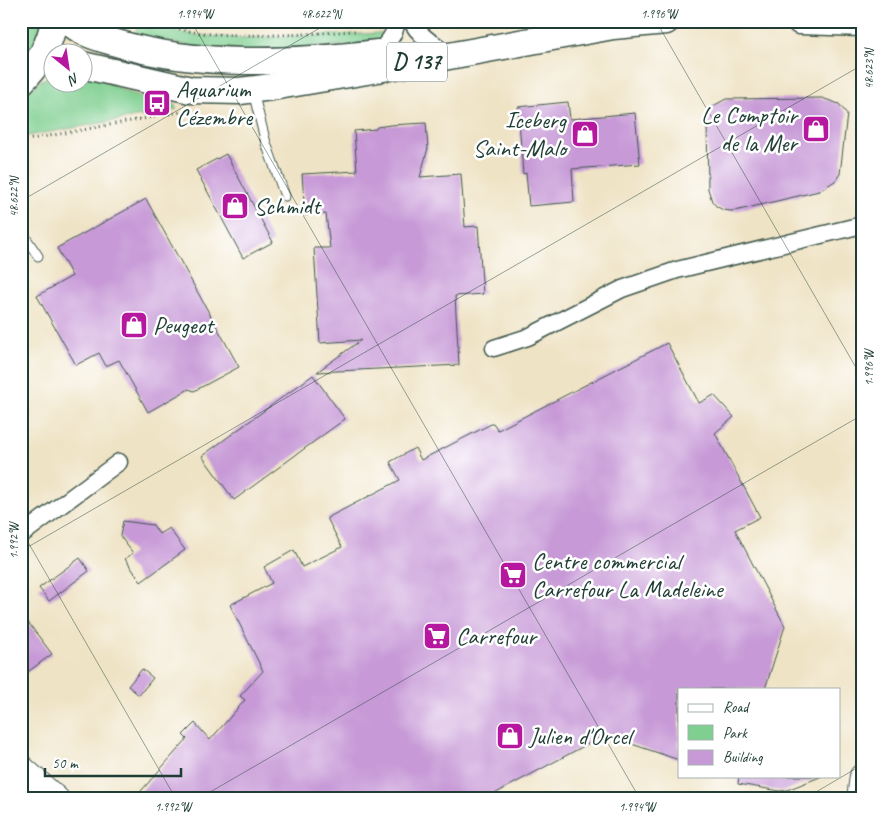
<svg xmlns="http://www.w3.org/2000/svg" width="883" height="820" font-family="Caveat,sans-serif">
	<rect width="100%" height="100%" fill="#fff"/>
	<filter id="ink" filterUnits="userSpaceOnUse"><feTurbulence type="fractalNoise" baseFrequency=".02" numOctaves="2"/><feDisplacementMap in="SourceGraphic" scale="10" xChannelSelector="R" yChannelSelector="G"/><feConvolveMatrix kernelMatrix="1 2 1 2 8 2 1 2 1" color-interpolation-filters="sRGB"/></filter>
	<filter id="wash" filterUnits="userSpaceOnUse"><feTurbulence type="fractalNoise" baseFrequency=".0096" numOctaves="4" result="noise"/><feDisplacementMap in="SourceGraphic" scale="20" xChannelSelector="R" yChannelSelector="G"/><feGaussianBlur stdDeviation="1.12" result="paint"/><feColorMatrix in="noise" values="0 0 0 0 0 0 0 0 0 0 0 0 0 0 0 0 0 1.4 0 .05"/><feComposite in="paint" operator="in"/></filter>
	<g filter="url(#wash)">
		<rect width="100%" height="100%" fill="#efe3c5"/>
		<g fill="#7fcf90" stroke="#4f8662">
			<path d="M21 21H42L35 42 21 64Z"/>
			<path d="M138 24 195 35 238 38 385 33 374 44 226 52 134 36Z"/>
			<path d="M83 70 127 92 149 99 148 106 161 110 163 102 175 104 176 110 21 137V98L39 82 52 74V82H82Z"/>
		</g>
		<g id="blocks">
			<g fill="#c79ad7">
				<path d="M822 98 839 104 847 114 840 174 835 181 819 191 739 210 731 211 723 210 716 206 712 201 708 189 707 121 708 116 713 106 726 99Z"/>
				<path d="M568 102 570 119 635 113 640 164 572 169 574 202 529 206 526 173 523 174 518 107Z"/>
				<path d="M426 123 428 148 420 177 461 174 465 227 478 226 483 294 455 296 459 365 317 372 361 340 320 343 314 248H330L326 214 305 215 302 174 357 171 354 131 376 129 377 127 390 125Z"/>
				<path d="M226 154 273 242 243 258 196 170Z"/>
				<path d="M146 199 239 367 194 391 189 389 148 412 119 360 106 366 99 353 76 365 37 296 72 276 57 248Z"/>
				<path d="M667 343 699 403 714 395 734 417 715 433 760 517 735 530 785 626 765 689H679V760L614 738 597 739 485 799H134L187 739 183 735 195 723 210 740 245 700 240 696 263 671 230 605 272 583 264 567 294 550 302 567 342 547 327 518 400 480 390 462 415 448 421 460 493 423 498 430Z"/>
				<path d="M313 375 345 419 234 500 202 456Z"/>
				<path d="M123 521 153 525 159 534 169 528 185 550 141 582 125 559 133 553 120 536Z"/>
				<path d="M80 558 89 571 49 601 39 588Z"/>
				<path d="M21 613 52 654 21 677Z"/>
				<path d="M142 669 153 678 139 695 128 686Z"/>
				<path d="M739 776H820V777L787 790 780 791 738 784Z"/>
			</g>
		</g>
	</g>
	<g filter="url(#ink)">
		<use href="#blocks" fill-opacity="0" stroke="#3e564a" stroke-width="1"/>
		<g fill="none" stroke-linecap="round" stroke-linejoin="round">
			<g stroke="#3e564a" stroke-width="11">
				<g id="lane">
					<path d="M253 92 266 143 285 196"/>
					<path d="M21 231 38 256"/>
				</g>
			</g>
			<g stroke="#3e564a" stroke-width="19">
				<g id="street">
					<path d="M411 21C417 31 426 40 436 45"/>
					<path d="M377 54C387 44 395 35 397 21"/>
					<path d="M494 348 528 337 622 289 677 270 862 225"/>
					<path d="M21 535 119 462"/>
				</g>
			</g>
			<g stroke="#3e564a" stroke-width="26">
				<g id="secondary">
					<path d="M21 767 57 799"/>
					<path d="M859 799 862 776"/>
				</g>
			</g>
			<g stroke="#3e564a" stroke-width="29">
				<g id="primary">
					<path d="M68 21C81 33 96 37 113 42 198 68 291 63 378 53"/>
					<path d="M800 21 862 23"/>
					<path d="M82 65 191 90 240 91 272 87 367 71 613 26 666 21"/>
					<path d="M21 82C38 65 50 45 54 21"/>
				</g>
			</g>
			<g stroke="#3e564a" stroke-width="3" stroke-dasharray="1 4" stroke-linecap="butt">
				<path d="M140 21C160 25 181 30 201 33 252 38 304 34 355 31"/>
				<path d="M21 141 181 112"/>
			</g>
			<use href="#lane" stroke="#fff" stroke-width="9"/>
			<use href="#street" stroke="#fff" stroke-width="16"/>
			<use href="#secondary" stroke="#fff" stroke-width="24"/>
			<use href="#primary" stroke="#fff" stroke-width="26"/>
		</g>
	</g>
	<path fill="none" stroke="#1f3d34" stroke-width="1" stroke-opacity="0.45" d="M191 21 640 799M656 21 862 378M21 201 332 21M21 530 176 799M21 551 862 65M198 799 862 415M804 799 862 765"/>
	<defs>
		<g id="bus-square" transform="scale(1.4375)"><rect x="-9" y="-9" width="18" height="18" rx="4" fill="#b5179e" stroke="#fff"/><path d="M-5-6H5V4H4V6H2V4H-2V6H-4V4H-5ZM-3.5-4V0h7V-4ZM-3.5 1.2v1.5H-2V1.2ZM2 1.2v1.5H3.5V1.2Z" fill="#fff"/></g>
		<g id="shop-square" transform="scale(1.4375)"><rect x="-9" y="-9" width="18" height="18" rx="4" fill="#b5179e" stroke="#fff"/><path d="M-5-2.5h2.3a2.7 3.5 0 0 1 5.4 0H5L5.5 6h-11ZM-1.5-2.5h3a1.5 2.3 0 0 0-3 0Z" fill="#fff"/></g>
		<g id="supermarket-square" transform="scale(1.4375)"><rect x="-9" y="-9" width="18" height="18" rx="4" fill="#b5179e" stroke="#fff"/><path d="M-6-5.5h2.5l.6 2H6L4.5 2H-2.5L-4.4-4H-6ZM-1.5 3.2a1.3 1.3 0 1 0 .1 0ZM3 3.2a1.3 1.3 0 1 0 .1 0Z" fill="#fff"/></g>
	</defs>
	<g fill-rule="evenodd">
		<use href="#bus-square" x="157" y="103"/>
		<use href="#shop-square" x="816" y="129"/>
		<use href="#shop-square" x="585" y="134"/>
		<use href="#shop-square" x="235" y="206"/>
		<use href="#shop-square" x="134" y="325"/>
		<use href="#supermarket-square" x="513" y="575"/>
		<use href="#supermarket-square" x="437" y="636"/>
		<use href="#shop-square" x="510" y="736"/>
	</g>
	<g text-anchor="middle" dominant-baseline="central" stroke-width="5" stroke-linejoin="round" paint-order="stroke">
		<rect fill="#fff" stroke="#627771" stroke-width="1" x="387" y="42.5" width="60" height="39" rx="4"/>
		<g font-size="22" font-weight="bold" fill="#1f3d34">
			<text x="417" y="62">D 137</text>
		</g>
		<g font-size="24" fill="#1f3d34" stroke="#fff" text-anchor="start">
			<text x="176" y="89">Aquarium<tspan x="176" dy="28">Cézembre</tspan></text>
			<text x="797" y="115" text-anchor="end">Le Comptoir<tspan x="797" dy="28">de la Mer</tspan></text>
			<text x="566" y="120" text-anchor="end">Iceberg<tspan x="566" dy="28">Saint-Malo</tspan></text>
			<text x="254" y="206">Schmidt</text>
			<text x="153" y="325">Peugeot</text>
			<text x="532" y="561">Centre commercial<tspan x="532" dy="28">Carrefour La Madeleine</tspan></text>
			<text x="456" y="636">Carrefour</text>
			<text x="529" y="736">Julien d'Orcel</text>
		</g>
	</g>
	<rect width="883" height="820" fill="none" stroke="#fff" stroke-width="55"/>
	<rect x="678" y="688" width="162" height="90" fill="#ffffff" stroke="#a5b1ae"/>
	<rect x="688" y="704" width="25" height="8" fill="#ffffff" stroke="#a5b1ae"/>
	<text x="723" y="712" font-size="15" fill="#1f3d34">Road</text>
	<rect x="688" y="725" width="25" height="15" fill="#7fcf90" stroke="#a5b1ae"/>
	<text x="723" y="738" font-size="15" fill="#1f3d34">Park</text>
	<rect x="688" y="750" width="25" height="15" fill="#c79ad7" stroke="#a5b1ae"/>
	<text x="723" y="762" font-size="15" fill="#1f3d34">Building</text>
	<g transform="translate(68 68) rotate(150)"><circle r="24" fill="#ffffff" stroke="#a5b1ae"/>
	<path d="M0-4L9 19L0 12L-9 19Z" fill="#b5179e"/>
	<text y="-8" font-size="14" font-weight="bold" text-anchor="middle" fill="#1f3d34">N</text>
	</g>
	<path d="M45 768v8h136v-8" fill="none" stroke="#1f3d34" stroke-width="2.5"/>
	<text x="52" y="768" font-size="15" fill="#1f3d34" stroke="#ffffff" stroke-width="4" paint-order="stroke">50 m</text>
	<rect x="28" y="28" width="828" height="764" fill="none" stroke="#1f3d34" stroke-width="2"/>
	<g font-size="12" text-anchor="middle" fill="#1f3d34">
		<text x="195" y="18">1.994°W</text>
		<text x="321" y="18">48.622°N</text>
		<text x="659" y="18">1.996°W</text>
		<text transform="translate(869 69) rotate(-90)" y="4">48.623°N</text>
		<text transform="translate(14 197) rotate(-90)" y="4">48.622°N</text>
		<text transform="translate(869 368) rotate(-90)" y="4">1.996°W</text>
		<text transform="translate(14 541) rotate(-90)" y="4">1.992°W</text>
		<text x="173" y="811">1.992°W</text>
		<text x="637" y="811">1.994°W</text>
	</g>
</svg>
